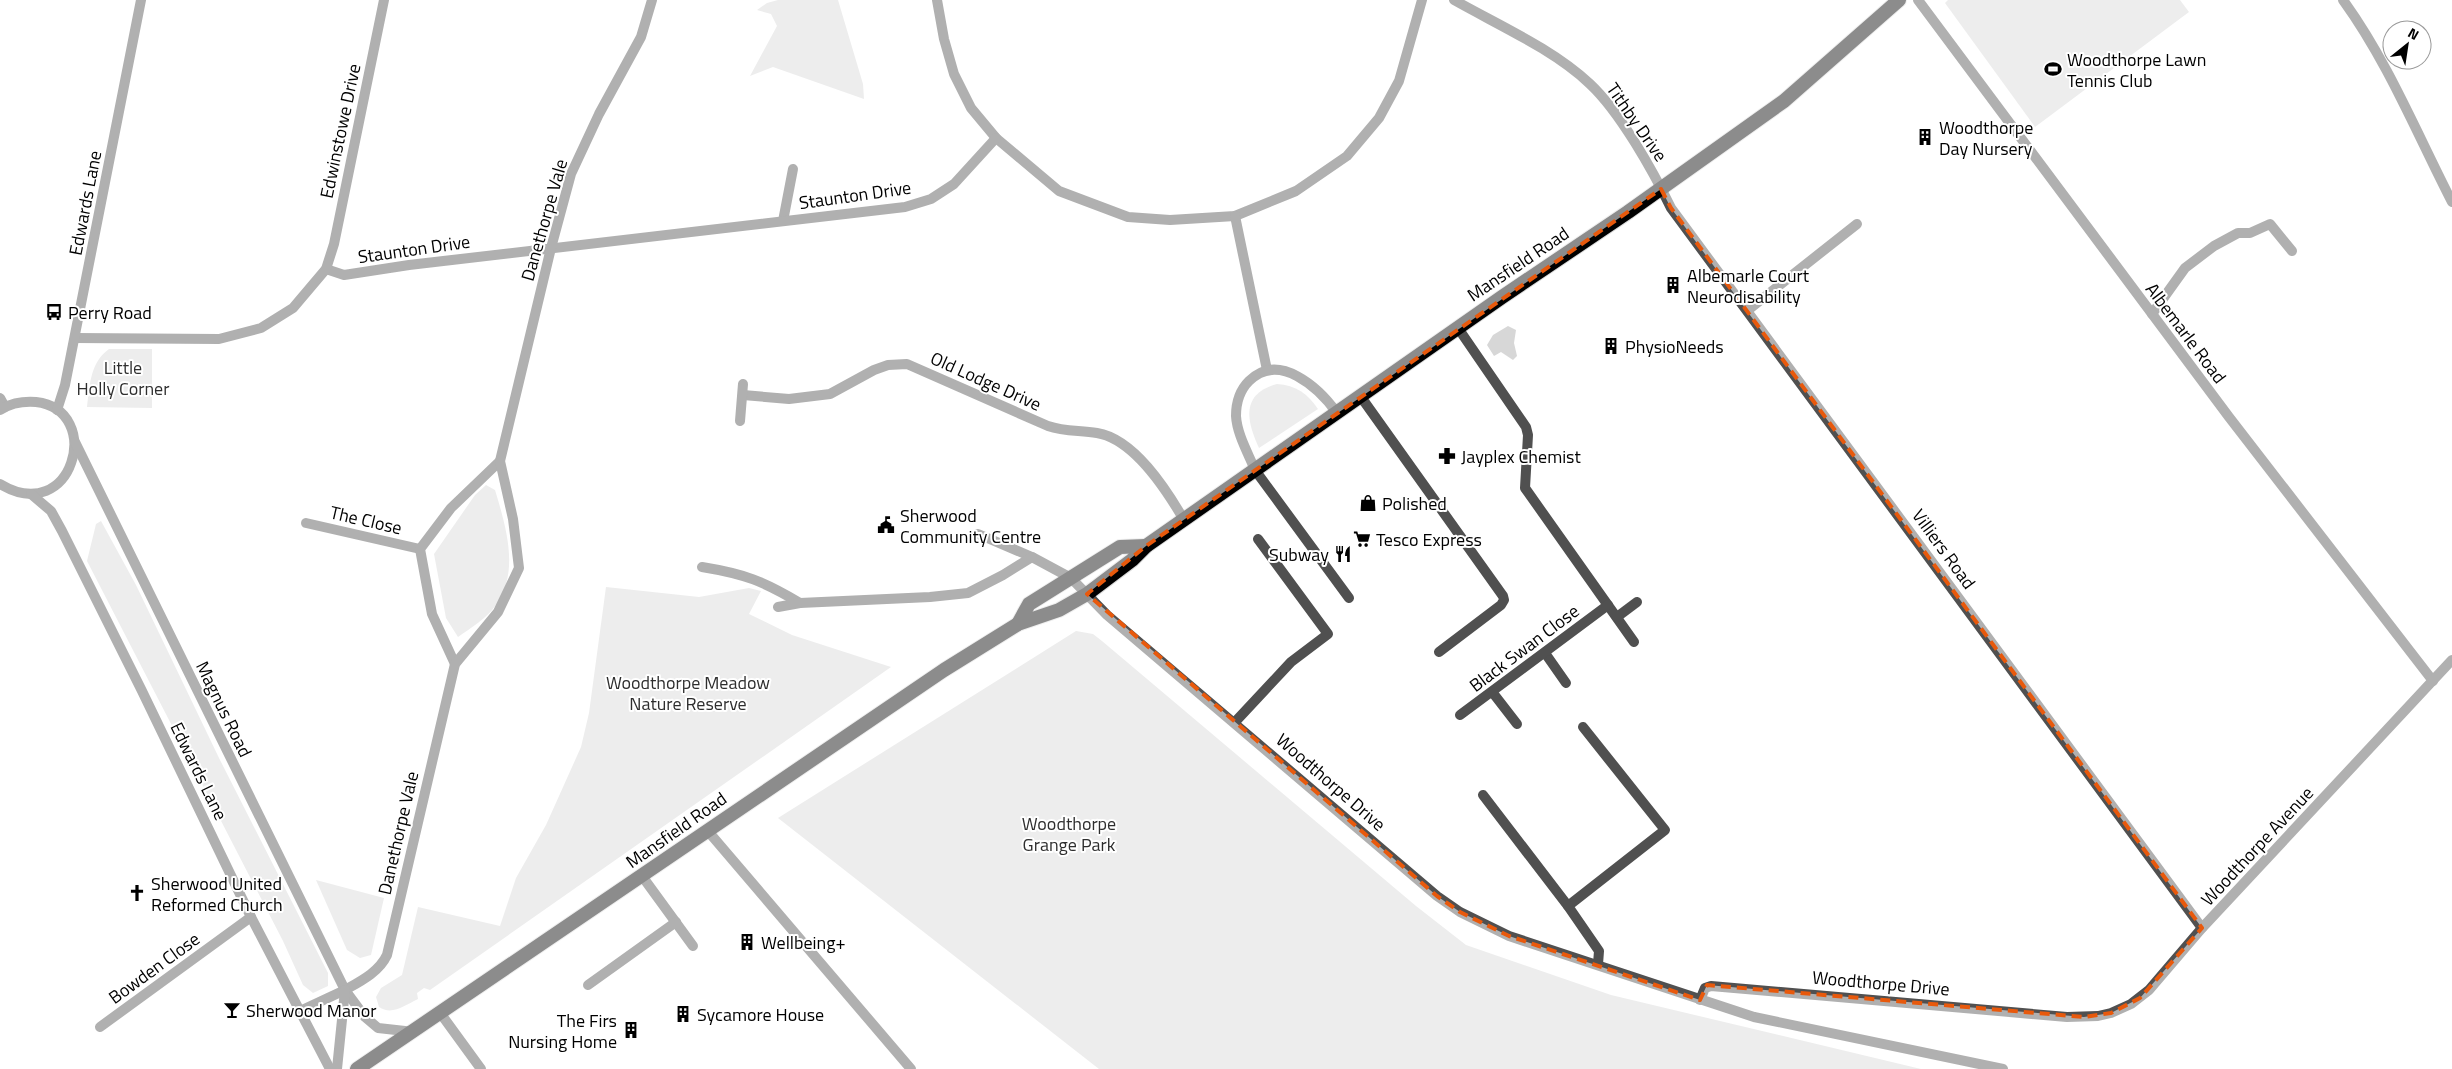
<svg xmlns="http://www.w3.org/2000/svg" width="2452" height="1069" font-family="'Titillium Web',sans-serif">
	<rect width="100%" height="100%" fill="#fff"/>
	<g fill="#d7d7d7">
		<path d="M778 0H838L863 84 864 99 773 67 750 76 777 26 771 14 757 10 767 3Z"/>
		<path d="M1948 0H2180L2189 12 2035 127 1945 3Z"/>
		<path d="M1508 326 1516 330 1514 343 1517 356 1513 360 1501 352 1494 356 1487 345 1493 335Z"/>
		<path d="M109 349H152V408L87 407C90 384 90 363 109 349Z"/>
		<path d="M1277 384C1296 385 1308 394 1318 409L1259 448C1246 420 1241 394 1277 384Z"/>
		<path d="M486 485 495 490C506 527 520 571 496 605 487 618 471 628 458 637L446 618 434 554 475 495Z"/>
		<path d="M101 521 136 585 219 758 328 973V986L313 993 303 985 283 941 87 561 96 524Z"/>
		<path d="M606 587 699 597 749 588 761 591 749 614 792 635 891 667 430 990 424 988 417 993 418 999C405 1005 392 1016 379 1007L376 997 381 988 402 975 418 907 500 926 516 878 546 825 581 747 589 713Z"/>
		<path d="M1076 631 1093 634 1102 641 1416 906 1466 945 1611 995 1921 1069H1099L778 818Z"/>
		<path d="M316 880 384 898 371 955 360 958 347 950Z"/>
	</g>
	<g fill="none" stroke-linecap="round" stroke-linejoin="round">
		<g stroke="#dbdbdb" stroke-width="16">
			<g id="trunk">
				<path d="M1018 624 1029 604 1120 547 1146 546"/>
				<path d="M357 1069 944 670 1018 624 1059 610 1087 594 1132 560 1146 546 1502 297 1628 212 1784 101 1899 0"/>
			</g>
		</g>
		<g stroke="#505050" stroke-width="10">
			<path d="M1748 310 1857 224"/>
			<path d="M2152 314 2185 268 2214 246 2238 233H2250L2270 224 2292 251"/>
			<path d="M1255 470 1349 598"/>
			<path d="M978 534 1032 557 1071 578"/>
			<path d="M702 567C745 574 763 581 800 603"/>
			<path d="M778 607 800 603 930 597 968 593 1003 575 1032 557"/>
			<path d="M1545 653 1566 683"/>
			<path d="M1493 693 1517 724"/>
			<path d="M1235 722 1291 662 1328 634 1258 539"/>
			<path d="M642 876 693 946"/>
			<path d="M588 985 676 922"/>
			<path d="M100 1027 251 917"/>
		</g>
		<g stroke="#505050" stroke-width="10">
			<path d="M937 0 944 39 954 74 971 108 996 138 1059 191 1128 217 1170 220 1235 216 1296 191 1347 156 1379 118 1399 81 1422 0"/>
			<path d="M1454 0C1498 25 1553 49 1590 84 1620 112 1653 171 1671 208L2202 928"/>
			<path d="M1918 0 2229 417 2433 681"/>
			<path d="M2343 0C2388 62 2417 134 2452 202"/>
			<path d="M1235 216 1267 370"/>
			<path d="M783 221 793 169"/>
			<path d="M326 269 344 275 409 265 905 207 931 199 954 184 996 138"/>
			<path d="M1458 328 1526 427 1528 435 1525 488 1634 642"/>
			<path d="M75 338 219 339 261 328 293 308 326 269 334 244 384 0"/>
			<path d="M743 395 789 399 830 394 874 370 888 365 907 364 1048 426C1065 432 1080 430 1097 433 1134 439 1166 489 1184 520"/>
			<path d="M1361 397 1503 596 1504 600 1501 605 1439 652"/>
			<path d="M0 398 5 407"/>
			<path d="M740 421 743 384"/>
			<path d="M1255 470C1248 453 1237 434 1236 416 1236 403 1240 390 1249 381 1279 351 1319 388 1337 413"/>
			<path d="M306 523 420 549"/>
			<path d="M1617 617 1637 602"/>
			<path d="M455 664 432 614 420 549 451 508 500 461"/>
			<path d="M1460 715 1608 605"/>
			<path d="M1583 727 1665 830 1568 906 1599 951 1598 964"/>
			<path d="M1483 795 1568 906"/>
			<path d="M707 830 911 1069"/>
			<path d="M345 990C361 981 379 972 387 955L455 664 498 612 519 568 513 519 500 461 551 248 571 174 599 114 641 37 652 0"/>
			<path d="M1700 1000 1705 988 1711 986 2067 1017 2098 1016 2111 1013 2131 1004 2149 990 2202 928 2452 660"/>
			<path d="M441 1014 481 1069"/>
		</g>
		<g stroke="#505050" stroke-width="10">
			<path d="M0 410C11 403 23 401 36 402 105 410 73 528 0 484"/>
			<path d="M57 410 65 385 141 0"/>
			<path d="M75 442 345 990 365 1017 378 1028 414 1032"/>
			<path d="M31 494 51 511 62 531 142 691 251 917 330 1069"/>
			<path d="M1071 578 1107 615 1437 896 1460 912 1509 936 1754 1017 2003 1069"/>
			<path d="M300 1011 345 990"/>
			<path d="M337 1069 345 990"/>
		</g>
		<use href="#trunk" stroke="#000" stroke-width="14"/>
	</g>
	<path d="M0 0H2452V1069H0ZM1661 189 1671 208 2202 928 2140 998 2111 1013 2084 1017 1707 985 1700 1000 1509 936 1460 912 1437 896 1087 594 1146 546Z" fill="#fff" fill-opacity=".55" fill-rule="evenodd"/>
	<path fill="none" stroke="#e8590c" stroke-width="4" stroke-dasharray="10 6" stroke-linejoin="round" d="M1661 189 1671 208 2202 928 2140 998 2111 1013 2084 1017 1707 985 1700 1000 1509 936 1460 912 1437 896 1087 594 1146 546Z"/>
	<defs>
		<g id="stadium-bare" transform="scale(1.35)"><path d="M0-5a6.5 5 0 1 0 0 10a6.5 5 0 1 0 0-10ZM-3.5-1.8h7v3.6h-7Z" fill="#000" stroke="#fff" stroke-width="2.5" paint-order="stroke"/></g>
		<g id="building-bare" transform="scale(1.35)"><path d="M-4-6H4V6H1V3H-1V6H-4ZM-2.5-4.3h1.7v1.8h-1.7ZM.8-4.3h1.7v1.8H.8ZM-2.5-1h1.7V.8h-1.7ZM.8-1h1.7V.8H.8Z" fill="#000" stroke="#fff" stroke-width="2.5" paint-order="stroke"/></g>
		<g id="bus-bare" transform="scale(1.35)"><path d="M-5-6H5V4H4V6H2V4H-2V6H-4V4H-5ZM-3.5-4V0h7V-4ZM-3.5 1.2v1.5H-2V1.2ZM2 1.2v1.5H3.5V1.2Z" fill="#000" stroke="#fff" stroke-width="2.5" paint-order="stroke"/></g>
		<g id="pharmacy-bare" transform="scale(1.35)"><path d="M-2-6h4v4h4v4h-4v4h-4v-4h-4v-4h4Z" fill="#000" stroke="#fff" stroke-width="2.5" paint-order="stroke"/></g>
		<g id="shop-bare" transform="scale(1.35)"><path d="M-5-2.5h2.3a2.7 3.5 0 0 1 5.4 0H5L5.5 6h-11ZM-1.5-2.5h3a1.5 2.3 0 0 0-3 0Z" fill="#000" stroke="#fff" stroke-width="2.5" paint-order="stroke"/></g>
		<g id="civic-bare" transform="scale(1.35)"><path d="M-.6-6.5H3V-4.5H.6V-3L4-1V1h2V6H-6V1h2V-1L-.6-3ZM-1.2 2.5V6h2.4V2.5Z" fill="#000" stroke="#fff" stroke-width="2.5" paint-order="stroke"/></g>
		<g id="supermarket-bare" transform="scale(1.35)"><path d="M-6-5.5h2.5l.6 2H6L4.5 2H-2.5L-4.4-4H-6ZM-1.5 3.2a1.3 1.3 0 1 0 .1 0ZM3 3.2a1.3 1.3 0 1 0 .1 0Z" fill="#000" stroke="#fff" stroke-width="2.5" paint-order="stroke"/></g>
		<g id="restaurant-bare" transform="scale(1.35)"><path d="M-5-6h1v4h1v-4h1v4h1v-4h1v5L-1.5 .5V6h-2V.5L-5-1ZM5-6V6H3V1.5H1.5Q1.5-4 5-6Z" fill="#000" stroke="#fff" stroke-width="2.5" paint-order="stroke"/></g>
		<g id="church-bare" transform="scale(1.35)"><path d="M-1.2-6h2.4v3.5h3.3v2.4h-3.3V6h-2.4V-.1h-3.3v-2.4h3.3Z" fill="#000" stroke="#fff" stroke-width="2.5" paint-order="stroke"/></g>
		<g id="bar-bare" transform="scale(1.35)"><path d="M-6-5H6L.8 .8V4.5H3.5V6h-7V4.5H-.8V.8Z" fill="#000" stroke="#fff" stroke-width="2.5" paint-order="stroke"/></g>
	</defs>
	<g fill-rule="evenodd">
		<use href="#stadium-bare" x="2053" y="69"/>
		<use href="#building-bare" x="1925" y="137"/>
		<use href="#building-bare" x="1673" y="285"/>
		<use href="#bus-bare" x="54" y="312"/>
		<use href="#building-bare" x="1611" y="346"/>
		<use href="#pharmacy-bare" x="1447" y="456"/>
		<use href="#shop-bare" x="1368" y="503"/>
		<use href="#civic-bare" x="886" y="525"/>
		<use href="#supermarket-bare" x="1362" y="539"/>
		<use href="#restaurant-bare" x="1343" y="554"/>
		<use href="#church-bare" x="137" y="893"/>
		<use href="#building-bare" x="747" y="942"/>
		<use href="#bar-bare" x="232" y="1010"/>
		<use href="#building-bare" x="683" y="1014"/>
		<use href="#building-bare" x="631" y="1030"/>
	</g>
	<g text-anchor="middle" dominant-baseline="central" stroke-width="4" stroke-linejoin="round" paint-order="stroke">
		<g font-size="18" fill="#000" stroke="#fff" text-anchor="start">
			<text x="2067" y="59">Woodthorpe Lawn<tspan x="2067" dy="21">Tennis Club</tspan></text>
			<text x="1939" y="127">Woodthorpe<tspan x="1939" dy="21">Day Nursery</tspan></text>
			<text x="1687" y="275">Albemarle Court<tspan x="1687" dy="21">Neurodisability</tspan></text>
			<text x="68" y="312">Perry Road</text>
			<text x="1625" y="346">PhysioNeeds</text>
			<text x="1461" y="456">Jayplex Chemist</text>
			<text x="1382" y="503">Polished</text>
			<text x="900" y="515">Sherwood<tspan x="900" dy="21">Community Centre</tspan></text>
			<text x="1376" y="539">Tesco Express</text>
			<text x="1329" y="554" text-anchor="end">Subway</text>
			<text x="151" y="883">Sherwood United<tspan x="151" dy="21">Reformed Church</tspan></text>
			<text x="761" y="942">Wellbeing+</text>
			<text x="246" y="1010">Sherwood Manor</text>
			<text x="697" y="1014">Sycamore House</text>
			<text x="617" y="1020" text-anchor="end">The Firs<tspan x="617" dy="21">Nursing Home</tspan></text>
		</g>
		<g font-size="18" fill="#000" stroke="#fff">
			<text transform="translate(1637 122) rotate(55)">Tithby Drive</text>
			<text transform="translate(340 131) rotate(-78)">Edwinstowe Drive</text>
			<text transform="translate(855 195) rotate(-8)">Staunton Drive</text>
			<text transform="translate(85 203) rotate(-79)">Edwards Lane</text>
			<text transform="translate(544 220) rotate(-74)">Danethorpe Vale</text>
			<text transform="translate(414 249) rotate(-8)">Staunton Drive</text>
			<text transform="translate(1518 264) rotate(-34)">Mansfield Road</text>
			<text transform="translate(2186 333) rotate(53)">Albemarle Road</text>
			<text transform="translate(986 381) rotate(24)">Old Lodge Drive</text>
			<text transform="translate(366 520) rotate(13)">The Close</text>
			<text transform="translate(1944 549) rotate(54)">Villiers Road</text>
			<text transform="translate(1524 648) rotate(-37)">Black Swan Close</text>
			<text transform="translate(224 709) rotate(64)">Magnus Road</text>
			<text transform="translate(199 771) rotate(64)">Edwards Lane</text>
			<text transform="translate(1331 782) rotate(41)">Woodthorpe Drive</text>
			<text transform="translate(676 830) rotate(-35)">Mansfield Road</text>
			<text transform="translate(398 833) rotate(-77)">Danethorpe Vale</text>
			<text transform="translate(2257 846) rotate(-47)">Woodthorpe Avenue</text>
			<text transform="translate(154 968) rotate(-36)">Bowden Close</text>
			<text transform="translate(1881 983) rotate(5)">Woodthorpe Drive</text>
		</g>
		<g font-size="18" fill="#2e2e2e" stroke="#fff">
			<text x="123" y="367">Little<tspan x="123" dy="21">Holly Corner</tspan></text>
			<text x="688" y="682">Woodthorpe Meadow<tspan x="688" dy="21">Nature Reserve</tspan></text>
			<text x="1069" y="823">Woodthorpe<tspan x="1069" dy="21">Grange Park</tspan></text>
		</g>
	</g>
	<g transform="translate(2407 45) rotate(30)"><circle r="24" fill="#ffffff" stroke="#999999"/>
	<path d="M0-4L9 19L0 12L-9 19Z" fill="#000000"/>
	<text y="-8" font-size="14" font-weight="bold" text-anchor="middle" fill="#000000">N</text>
	</g>
</svg>
